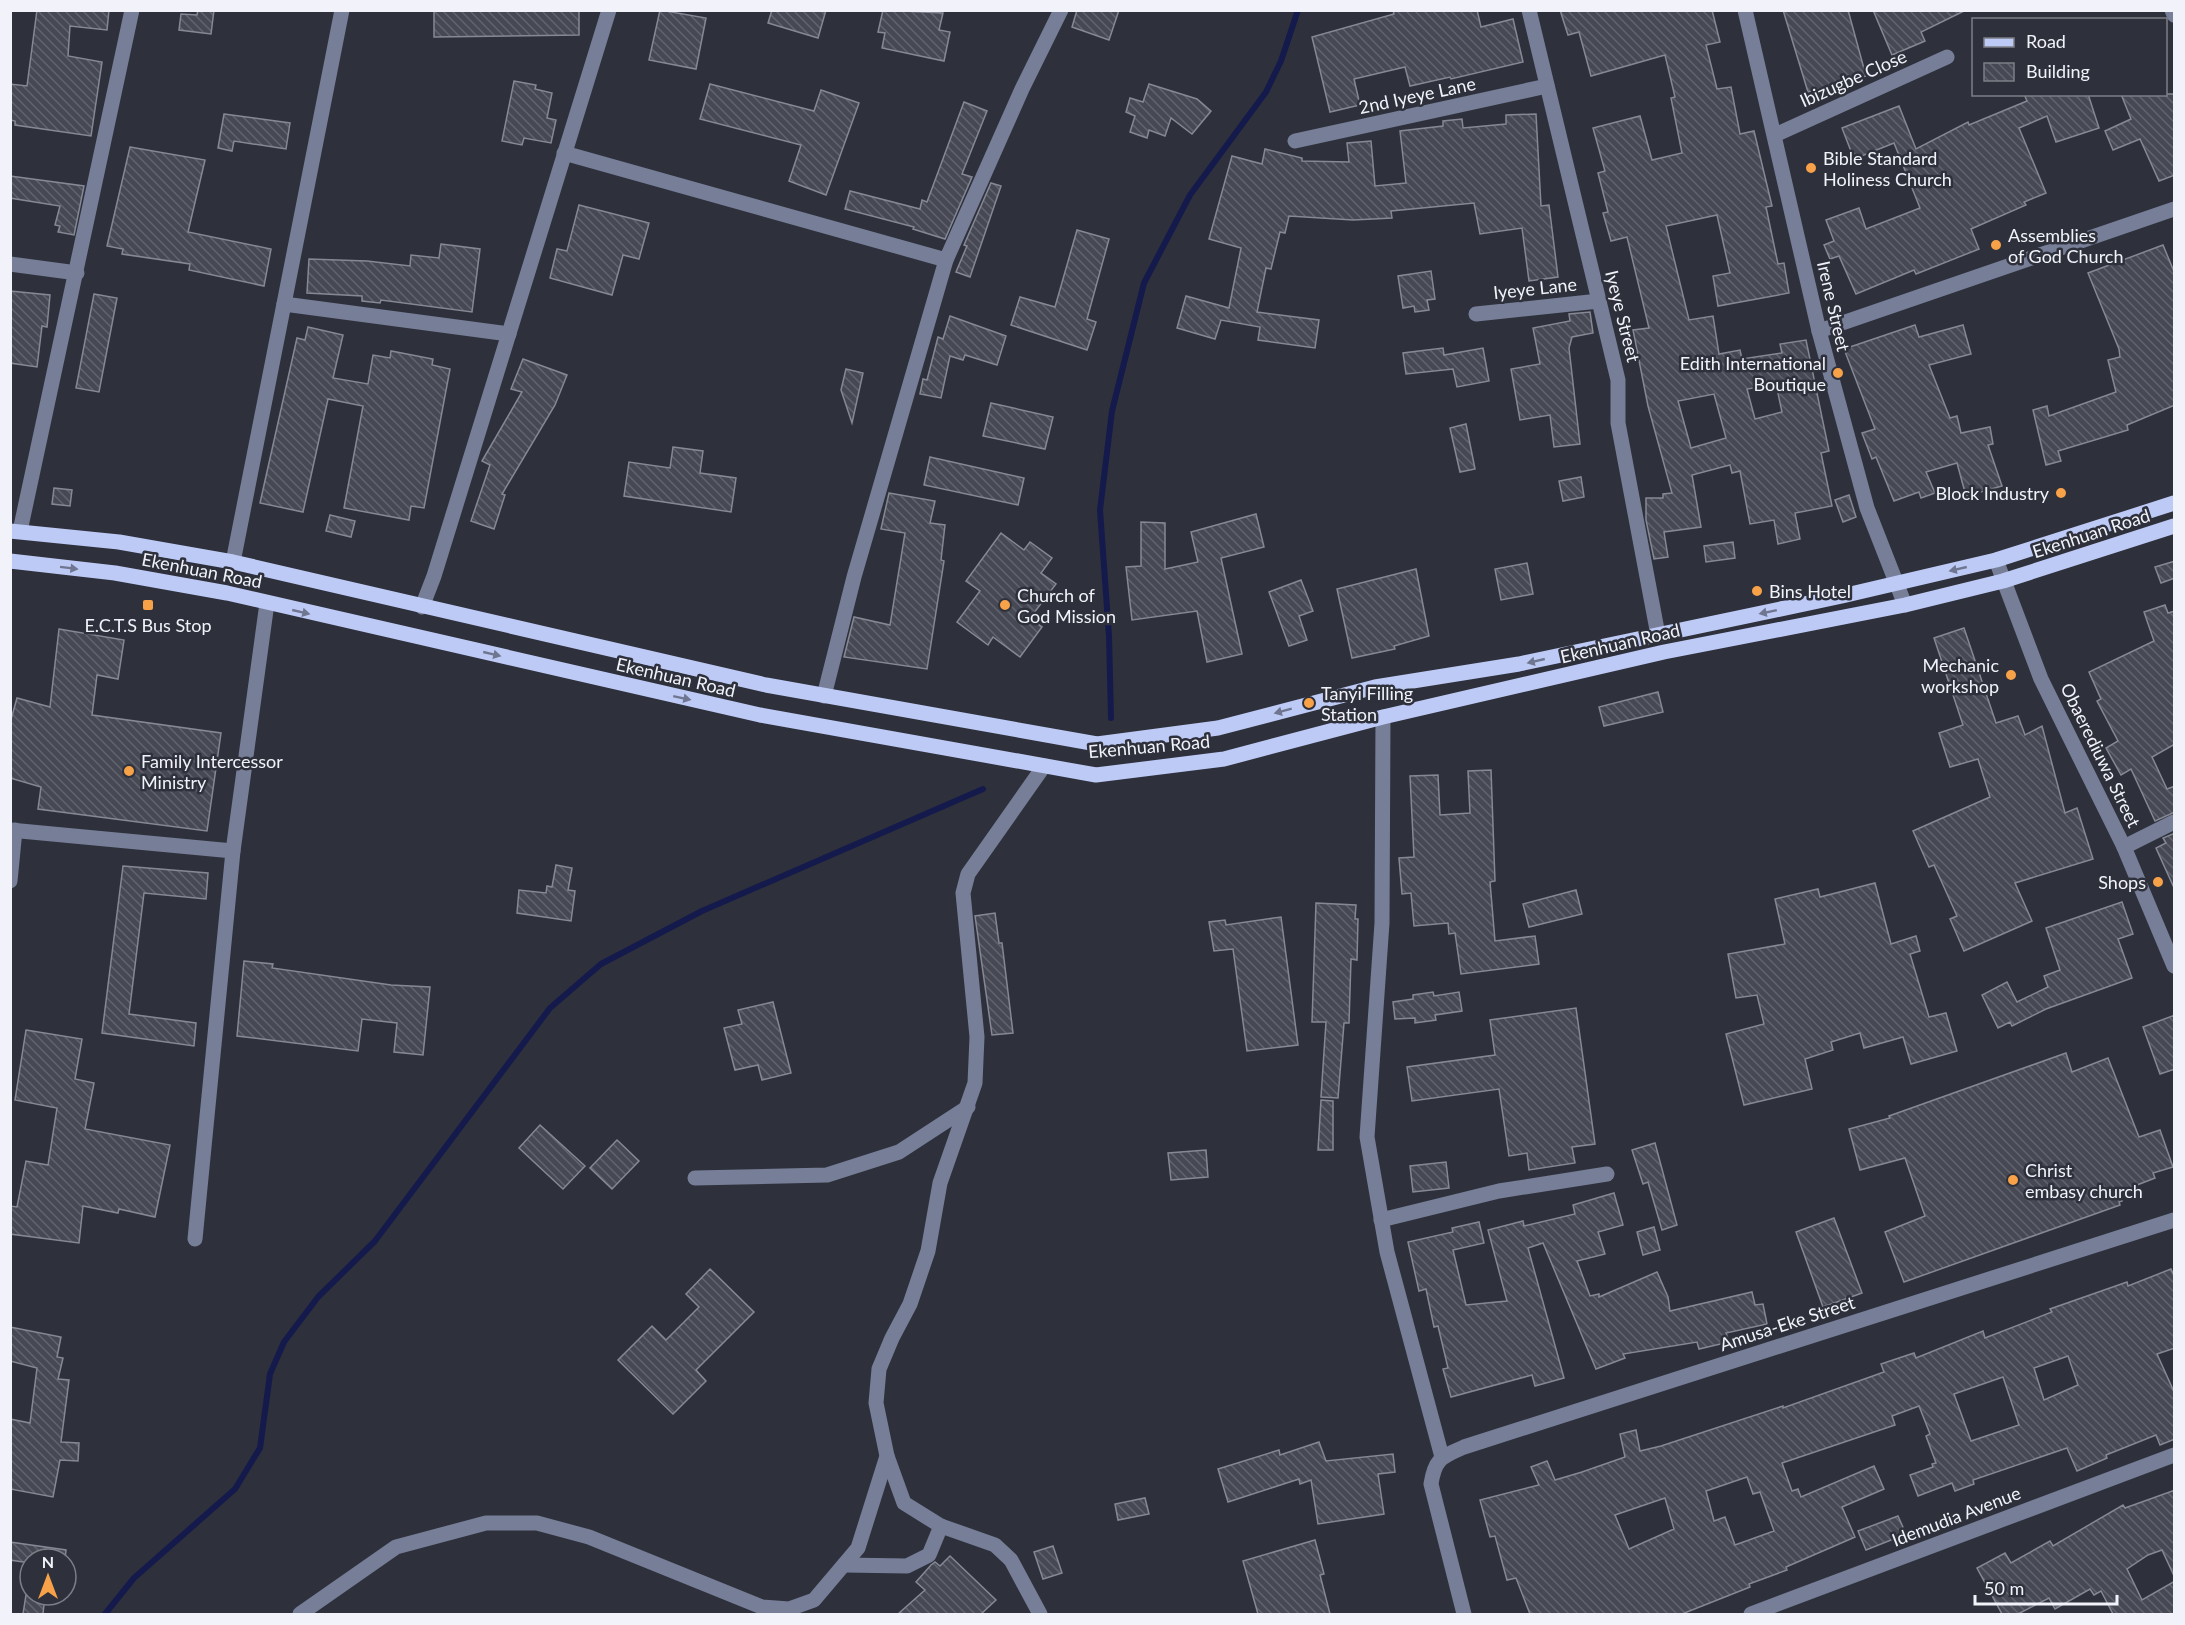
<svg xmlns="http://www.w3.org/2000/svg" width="2185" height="1625" font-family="Lato,sans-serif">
	<defs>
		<pattern id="building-back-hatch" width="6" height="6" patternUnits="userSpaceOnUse" patternTransform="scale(1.5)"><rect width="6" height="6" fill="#464954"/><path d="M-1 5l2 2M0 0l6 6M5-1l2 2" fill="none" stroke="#61646e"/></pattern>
	</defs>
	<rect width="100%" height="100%" fill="#2e313b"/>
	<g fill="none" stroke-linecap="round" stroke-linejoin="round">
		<g stroke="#151a4d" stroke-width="6">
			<path d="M1111 718 1109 636 1100 510 1112 411 1144 283 1190 195 1266 92 1281 61 1298 10"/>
			<path d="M105 1614 134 1578 235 1489 260 1448 270 1374 284 1342 318 1297 375 1241 550 1008 601 964 702 911 983 789"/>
		</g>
	</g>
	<g fill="url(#building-back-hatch)" stroke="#868995" stroke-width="1.5" fill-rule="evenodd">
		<path d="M37 10H109L107 30 70 26 68 56 102 62 91 136 15 125V121L10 120V84L27 86Z"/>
		<path d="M198 10H214L211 34 179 30 181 14 197 15Z"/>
		<path d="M434 10H579V35L434 37Z"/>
		<path d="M660 10 706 18 696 69 649 60Z"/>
		<path d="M772 10H826L818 38 768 23Z"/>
		<path d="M883 10 943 13 939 30 950 32 944 61 882 48 885 33 878 32Z"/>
		<path d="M1077 10H1119L1109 40 1072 27Z"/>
		<path d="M1393 10H1477L1481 27 1513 19 1523 62 1451 79 1450 77 1410 86 1405 67 1354 79 1360 105 1330 112 1312 37 1394 14Z"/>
		<path d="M1560 10H1712L1720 42 1706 45 1717 89 1731 87 1740 134 1754 131 1772 206 1766 207 1778 264 1784 263 1789 293 1718 306 1713 276 1730 273 1717 215 1666 226 1689 320 1713 316 1719 354 1740 350 1742 359 1782 353 1780 344 1806 340 1829 451 1821 453 1832 506 1795 513 1800 539 1778 544 1774 520 1750 524 1740 471 1732 473 1730 465 1692 475 1701 527 1664 532 1668 557 1654 559 1646 520V498H1663V494L1672 493 1648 406 1633 330 1649 328 1627 237 1611 241 1603 213 1608 212 1598 173 1605 171 1593 128 1640 116 1652 160 1682 153 1671 98 1675 97 1665 55 1591 76 1579 32 1568 35ZM1776 384 1782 412 1755 419 1747 389ZM1714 394 1726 438 1691 448 1678 401Z"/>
		<path d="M1783 10H1848L1866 76 1808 92Z"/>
		<path d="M1873 10H1966L1921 32 1925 41 1892 55Z"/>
		<path d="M514 81 536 85 535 89 552 93 547 118 556 120 551 143 524 138 522 145 502 141Z"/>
		<path d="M710 84 814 111 821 90 859 103 826 195 789 181 801 145 700 119Z"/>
		<path d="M1149 84 1197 99 1211 111 1192 134 1171 118 1165 136 1149 130 1147 138 1130 132 1135 116 1126 112 1130 98 1143 102Z"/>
		<path d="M2024 94H2088L2099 128 2056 142 2047 116 2019 128 2046 193 2024 202 2026 205 1971 229 1979 249 1916 274 1914 270 1856 294 1839 256 1830 259 1824 245 1834 241 1826 220 1859 208 1866 229 1920 208 1894 143 1854 159 1842 128 1899 106 1916 149 1968 122 1969 125 2027 101Z"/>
		<path d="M2121 94H2175V175L2159 181 2140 139 2113 150 2105 131 2131 119Z"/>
		<path d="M964 102 987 111 962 174 972 177 945 239 913 229 914 227 845 209 850 191 920 209 922 200 927 202Z"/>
		<path d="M224 114 290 123 286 149 234 141 232 151 218 148Z"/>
		<path d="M1536 114 1541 206 1549 205 1558 277 1529 281 1522 228 1480 234 1474 203 1391 211 1392 218 1353 220 1289 216 1285 233 1280 232 1271 269 1266 268 1257 312 1319 320 1315 348 1258 340 1260 327 1221 320 1215 339 1177 328 1186 296 1229 308 1241 248 1209 239 1232 156 1262 164 1265 149 1302 158V161L1349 162 1347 143 1371 141 1375 186 1406 183 1400 131 1443 126V121L1462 119 1463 128 1506 124V115Z"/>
		<path d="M130 147 205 160 188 232 271 249 264 286 189 270 190 264 122 254 123 249 107 246Z"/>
		<path d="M10 176 84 186 74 235 58 232 60 226 55 225 60 206 10 198Z"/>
		<path d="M991 183 1001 186 970 277 956 272 967 246 964 245Z"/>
		<path d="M579 205 649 223 639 259 623 255 612 295 550 278 557 249 567 251Z"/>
		<path d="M1077 230 1109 239 1087 319 1096 322 1087 350 1011 325 1020 297 1055 307Z"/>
		<path d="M441 244 480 249 472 312 381 300 380 303 362 301V296L307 293 309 259 367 261 410 266 411 255 439 258Z"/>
		<path d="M2163 245 2175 274V405L2127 425 2128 430 2058 451 2061 461 2046 465 2033 410 2047 406 2049 416 2116 392 2108 360 2120 357 2119 349 2088 273Z"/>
		<path d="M1431 271 1435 299 1427 300 1429 310 1415 312 1414 306 1403 308 1398 276Z"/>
		<path d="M10 291 50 295 47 327 42 326 37 367 10 363Z"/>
		<path d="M94 294 117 298 99 392 76 388Z"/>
		<path d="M1590 312 1593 333 1572 337 1569 348 1580 444 1554 447 1550 415 1520 420 1511 369 1540 364 1533 328 1570 321 1569 314Z"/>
		<path d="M950 316 1006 336 997 365 965 355 963 360 950 356 941 398 920 394 923 379 927 380 938 337 943 339Z"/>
		<path d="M1915 325 1919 337 1963 325 1971 354 1929 365 1950 418 1957 416 1961 433 1990 427 1993 444 1988 445 2002 486 1966 496 1957 463 1926 472 1935 493 1921 498 1919 492 1894 501 1876 457 1872 459 1862 433 1875 429 1844 349Z"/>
		<path d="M308 327 343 335 333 378 368 384 373 355 390 358 391 351 433 359 432 365 450 369 424 508 411 506 409 520 344 508 363 406 328 399 303 512 260 503 297 338 305 340Z"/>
		<path d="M1443 348 1444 355 1483 348 1489 381 1457 387 1453 369 1406 374 1403 353Z"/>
		<path d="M523 359 567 375 555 405 502 494 505 495 494 529 471 521 490 465 482 461 522 392 511 389Z"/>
		<path d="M846 369 863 373 852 423 841 390Z"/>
		<path d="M991 403 1053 417 1045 449 983 436Z"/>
		<path d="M1466 424 1475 469 1460 472 1450 428Z"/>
		<path d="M673 447 703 451 700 473 736 478 731 512 624 496 629 462 670 468Z"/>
		<path d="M930 457 1024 478 1018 505 924 485Z"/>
		<path d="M1581 477 1584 497 1563 501 1559 481Z"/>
		<path d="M54 488 72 490 70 506 52 504Z"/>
		<path d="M889 493 935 501 930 523 945 525 941 560 944 561 927 669 844 657 854 617 890 625 905 533 881 529Z"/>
		<path d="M1849 495 1856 517 1843 522 1835 500Z"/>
		<path d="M1256 514 1264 547 1221 558 1242 654 1207 662 1197 611 1132 620 1126 567 1141 566V522L1165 523V569L1198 562 1191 532Z"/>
		<path d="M330 515 355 521 351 537 326 531Z"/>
		<path d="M1001 533 1024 550 1030 542 1052 558 1041 573 1056 584 1030 618 1042 627 1020 657 993 637 988 645 957 622 980 591 966 581Z"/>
		<path d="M1733 542 1735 558 1706 562 1704 546Z"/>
		<path d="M2175 561V578L2161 583 2155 567Z"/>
		<path d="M1527 563 1533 594 1501 600 1495 569Z"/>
		<path d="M1416 569 1429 636 1394 646 1395 649 1352 658 1337 589Z"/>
		<path d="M1301 580 1313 611 1299 616 1307 640 1289 646 1269 592Z"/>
		<path d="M2165 605 2168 613 2175 611V744L2152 757 2167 789 2175 786V812L2155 821 2131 769 2121 775 2106 748 2118 741 2097 701 2101 699 2089 672 2154 641 2144 612Z"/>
		<path d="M1964 628 1996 723 2018 716 2025 735 2042 726 2065 813 2077 808 2093 859 2015 883 2032 921 1964 951 1950 919 1957 916 1934 865 1929 867 1913 831 1990 797 1978 759 1950 767 1939 733 1963 725 1934 638Z"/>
		<path d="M59 629 124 640 118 679 97 675 92 715 221 733 207 831 38 809 41 787 10 778V723L17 698 50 707Z"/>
		<path d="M1658 692 1663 712 1604 726 1599 707Z"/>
		<path d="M1491 770 1495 881 1490 882 1495 941 1535 936 1539 964 1461 974 1455 933 1449 934 1448 923 1414 926 1411 893 1402 894 1399 858 1414 857 1410 776 1438 775 1440 815 1470 813 1468 771Z"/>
		<path d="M2175 833V890L2156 848 2166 843 2163 838Z"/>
		<path d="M556 865 572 868 568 890 575 891 571 921 517 913 519 890 546 893 547 886 552 887Z"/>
		<path d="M123 866 208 873 206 899 144 893 129 1014 196 1023 194 1046 102 1033Z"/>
		<path d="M1875 883 1891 944 1916 936 1920 951 1910 954 1929 1017 1946 1013 1957 1051 1911 1064 1903 1037 1864 1048 1860 1033 1831 1042 1833 1050 1805 1059 1812 1089 1744 1105 1726 1034 1764 1024 1757 995 1736 998 1728 954 1785 944 1775 899 1818 889 1820 897Z"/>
		<path d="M1576 890 1582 914 1529 927 1523 904Z"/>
		<path d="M2122 902 2133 934 2118 939 2132 978 2046 1009 2012 1026 2010 1022 1998 1028 1982 995 2007 982 2017 1002 2048 987 2044 976 2060 970 2046 928Z"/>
		<path d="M1316 903 1356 905 1355 919H1358L1357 960 1351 959 1349 1023H1344L1338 1098 1321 1097 1326 1022H1312Z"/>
		<path d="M995 913 999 943H1002L1013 1033 992 1035 975 916Z"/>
		<path d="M1281 917 1298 1045 1247 1051 1233 949 1214 951 1209 922 1225 920 1226 925Z"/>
		<path d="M244 961 273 964 272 968 391 985 430 987 423 1055 394 1052 397 1023 362 1019 358 1051 237 1036Z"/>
		<path d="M1433 992 1434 996 1459 992 1462 1011 1435 1015 1436 1020 1415 1023V1018L1395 1019 1393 1002 1413 999V995Z"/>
		<path d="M773 1002 791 1073 762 1080 758 1065 735 1070 724 1028 742 1024 738 1010Z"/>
		<path d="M1576 1008 1595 1144 1572 1147 1575 1163 1529 1170 1527 1153 1509 1156 1499 1089 1412 1101 1407 1067 1495 1055 1490 1020Z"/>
		<path d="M2175 1015V1069L2160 1074 2143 1027Z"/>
		<path d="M26 1030 82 1039 75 1079 94 1083 85 1129 170 1145 155 1217 119 1209 118 1213 83 1206 79 1243 10 1234V1206L17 1207 26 1161 48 1165 57 1108 15 1100Z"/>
		<path d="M2066 1053 2072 1072 2108 1058 2139 1137 2160 1130 2173 1167 2153 1173 2155 1178 2119 1192 2122 1201 2119 1202 2120 1205 1904 1282 1885 1232 1925 1216 1905 1158 1860 1170 1849 1129 1890 1118 1889 1116Z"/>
		<path d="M1321 1100 1333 1101V1150H1318Z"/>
		<path d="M540 1125 585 1166 563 1189 519 1148Z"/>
		<path d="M617 1140 639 1161 612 1189 590 1168Z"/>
		<path d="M1655 1143 1677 1225 1662 1230 1648 1182 1643 1184 1632 1150Z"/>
		<path d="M1206 1150 1208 1177 1171 1180 1168 1153Z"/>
		<path d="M1446 1162 1449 1188 1413 1192 1410 1166Z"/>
		<path d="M1614 1193 1623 1225 1598 1232 1605 1254 1577 1261 1590 1296 1599 1294V1297L1657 1272 1668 1297 1670 1311 1752 1292 1755 1305 1763 1304 1767 1324 1726 1333 1729 1342 1699 1349 1697 1342 1623 1354 1625 1358 1596 1369 1543 1243 1528 1248 1564 1378 1535 1386 1532 1375 1451 1397 1443 1369 1448 1368 1438 1326 1434 1327 1426 1289 1419 1291 1408 1242 1453 1232 1452 1228 1479 1222 1484 1243 1453 1250 1466 1305 1507 1301 1488 1230 1523 1221 1524 1226 1575 1214 1573 1205Z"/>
		<path d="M1834 1218 1862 1293 1823 1307 1796 1232Z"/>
		<path d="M1654 1227 1660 1250 1643 1255 1637 1232Z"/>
		<path d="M710 1269 754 1312 696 1370 706 1381 673 1414 618 1360 652 1326 666 1340 699 1307 686 1294Z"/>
		<path d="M2171 1269 2175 1278V1348L2157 1354 2175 1394V1439L2160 1445 2156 1435 2106 1455 2107 1458 2077 1471 2067 1448 1973 1480 1974 1484 1955 1491 1952 1483 1918 1496 1910 1475 1933 1467 1932 1464 1936 1463 1926 1436 1930 1434 1919 1406 1892 1416 1895 1425 1782 1463 1792 1491 1798 1489 1801 1497 1874 1466 1884 1489 1842 1507 1855 1537 1786 1567 1787 1570 1749 1584 1750 1587 1682 1614H1530L1516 1578 1507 1580 1495 1536 1490 1537 1480 1500 1539 1485 1531 1467 1547 1461 1555 1480 1582 1472 1625 1457 1620 1434 1636 1430 1640 1451 1661 1446 1783 1406V1408L1884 1372 1881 1364 1914 1353 1916 1358 1983 1331 1985 1338 2052 1312 2050 1309 2127 1282 2128 1286ZM2068 1356 2078 1385 2044 1400 2034 1368ZM2003 1377 2019 1425 1971 1441 1954 1394ZM1747 1477 1753 1494 1760 1492 1774 1531 1735 1545 1725 1517 1714 1521 1706 1491ZM1665 1498 1674 1529 1629 1549 1615 1515Z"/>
		<path d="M10 1327 61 1337 57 1357 63 1358 58 1379 69 1380 61 1442 79 1443 78 1461 60 1460 53 1497 10 1489V1419L30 1423 37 1368 10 1361Z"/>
		<path d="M1319 1442 1326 1461 1393 1454 1395 1472 1378 1474 1384 1514 1318 1524 1311 1480 1300 1484 1299 1479 1228 1502 1218 1469 1279 1450 1280 1455Z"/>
		<path d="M2175 1490V1578L2162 1550 2148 1555 2127 1569 2142 1600 2175 1581V1614H2113L2101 1591 2094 1595 2090 1589 2055 1609 2049 1598 2018 1614H2002L1977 1568 2005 1553 2011 1563 2050 1541 2053 1546 2123 1505 2125 1508Z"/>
		<path d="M1145 1498 1149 1514 1118 1520 1115 1504Z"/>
		<path d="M1898 1516 1906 1534 1866 1550 1858 1531Z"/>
		<path d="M1315 1540 1324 1574 1320 1575 1330 1614H1258L1243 1561Z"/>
		<path d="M10 1542 66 1550 65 1559H30V1563L10 1560Z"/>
		<path d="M1053 1546 1062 1573 1043 1579 1034 1552Z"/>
		<path d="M950 1556 996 1600 981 1614H898L925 1590 916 1582 931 1565 935 1562 940 1566Z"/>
		<path d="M26 1595H45L43 1614H23Z"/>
	</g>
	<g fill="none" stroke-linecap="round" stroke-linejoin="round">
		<g stroke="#777e98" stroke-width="15">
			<path d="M1529 10 1618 380V423L1658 635"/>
			<path d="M1745 10 1819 331 1867 508 1905 605"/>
			<path d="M2172 10 2174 15"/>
			<path d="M1775 135 1947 57"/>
			<path d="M1295 141 1547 86"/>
			<path d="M564 153 946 260"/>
			<path d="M10 264 77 273"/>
			<path d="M284 304 509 334"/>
			<path d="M1476 314 1599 301"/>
			<path d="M1819 331 2174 209"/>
			<path d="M20 531 132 10"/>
			<path d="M1996 560 2041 679 2124 847 2174 966"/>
			<path d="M233 562 342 10"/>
			<path d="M422 607 434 576 609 10"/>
			<path d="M824 696 854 577 946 260 1022 89 1061 10"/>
			<path d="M1383 717 1382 923 1367 1137 1387 1252 1442 1457"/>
			<path d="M10 830 233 851"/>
			<path d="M2124 847 2174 822"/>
			<path d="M10 881 15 830"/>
			<path d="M695 1178 827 1175 899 1152 968 1107"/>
			<path d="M1381 1220 1499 1191 1607 1174"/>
			<path d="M195 1239 233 851 267 603"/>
			<path d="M887 1456 904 1503 941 1526 995 1545 1011 1560 1040 1614"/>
			<path d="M844 1565 907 1566 929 1555 941 1526"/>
			<path d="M300 1614 396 1547 486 1523H537L589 1537 762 1607 789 1609 814 1600 858 1548 887 1456 876 1403 879 1369 892 1338 910 1304 928 1251 940 1183 975 1083 977 1037 963 893 968 874 1044 766"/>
			<path d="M1464 1614 1431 1484C1435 1458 1442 1457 1464 1447L2174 1220"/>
			<path d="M1751 1614 2174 1455"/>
		</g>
		<g stroke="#becaf6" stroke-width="15">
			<path d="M10 531 119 542 233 562 766 685 1097 744 1218 728 1375 687 1519 664 1842 596 1996 560 2174 503"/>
			<path d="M10 561 115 573 227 593 760 715 1096 775 1224 759 1383 717 1664 652 1905 605 2003 581 2174 526"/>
		</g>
	</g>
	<defs><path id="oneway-solid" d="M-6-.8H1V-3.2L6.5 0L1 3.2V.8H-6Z" transform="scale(1.5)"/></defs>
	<g fill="#6f768f">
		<use href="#oneway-solid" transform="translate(69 568) rotate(7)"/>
		<use href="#oneway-solid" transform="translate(1958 569) rotate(167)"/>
		<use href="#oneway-solid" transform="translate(301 612) rotate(13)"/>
		<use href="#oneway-solid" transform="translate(1768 612) rotate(168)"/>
		<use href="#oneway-solid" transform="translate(492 654) rotate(13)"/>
		<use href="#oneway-solid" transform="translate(1536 661) rotate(167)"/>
		<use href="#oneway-solid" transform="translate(682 698) rotate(12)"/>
		<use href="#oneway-solid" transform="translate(1283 711) rotate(165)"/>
	</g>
	<g fill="#f7a149" stroke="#2e313b" stroke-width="2">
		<circle cx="1811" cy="168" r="6"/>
		<circle cx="1996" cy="245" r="6"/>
		<circle cx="1838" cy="373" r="6"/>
		<circle cx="2061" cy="493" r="6"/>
		<circle cx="1757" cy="591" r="6"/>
		<rect x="142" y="599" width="12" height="12" rx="3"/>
		<circle cx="1005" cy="605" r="6"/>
		<circle cx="2011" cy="675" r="6"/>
		<circle cx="1309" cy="703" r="6"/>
		<circle cx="129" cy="771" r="6"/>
		<circle cx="2158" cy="882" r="6"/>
		<circle cx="2013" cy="1180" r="6"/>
	</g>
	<g text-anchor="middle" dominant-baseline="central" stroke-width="5" stroke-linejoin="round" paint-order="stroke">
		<g font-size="18" fill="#f2f3fa" stroke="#2e313b">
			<text transform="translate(1853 78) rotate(-24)">Ibizugbe Close</text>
			<text transform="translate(1417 95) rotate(-12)">2nd Iyeye Lane</text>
			<text transform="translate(1535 288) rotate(-6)">Iyeye Lane</text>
			<text transform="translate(1834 306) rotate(77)">Irene Street</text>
			<text transform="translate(1623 316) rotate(76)">Iyeye Street</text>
			<text transform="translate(2091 533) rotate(-18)">Ekenhuan Road</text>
			<text transform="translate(202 570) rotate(11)">Ekenhuan Road</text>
			<text transform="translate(1620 643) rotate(-13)">Ekenhuan Road</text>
			<text transform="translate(676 677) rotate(13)">Ekenhuan Road</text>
			<text transform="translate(1149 746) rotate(-5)">Ekenhuan Road</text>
			<text transform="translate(2101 755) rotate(64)">Obaerediuwa Street</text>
			<text transform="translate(1787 1323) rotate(-18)">Amusa-Eke Street</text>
			<text transform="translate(1956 1516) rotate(-21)">Idemudia Avenue</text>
		</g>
		<g font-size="18" fill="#f2f3fa" stroke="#2e313b" text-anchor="start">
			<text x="1823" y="158">Bible Standard<tspan x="1823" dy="21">Holiness Church</tspan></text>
			<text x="2008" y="235">Assemblies<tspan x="2008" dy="21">of God Church</tspan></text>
			<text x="1826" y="363" text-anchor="end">Edith International<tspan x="1826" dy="21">Boutique</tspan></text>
			<text x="2049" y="493" text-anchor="end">Block Industry</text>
			<text x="1769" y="591">Bins Hotel</text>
			<text x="1017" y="595">Church of<tspan x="1017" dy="21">God Mission</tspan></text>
			<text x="148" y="625" text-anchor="middle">E.C.T.S Bus Stop</text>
			<text x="1999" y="665" text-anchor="end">Mechanic<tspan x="1999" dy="21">workshop</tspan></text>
			<text x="1321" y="693">Tanyi Filling<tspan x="1321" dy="21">Station</tspan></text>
			<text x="141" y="761">Family Intercessor<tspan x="141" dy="21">Ministry</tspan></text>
			<text x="2146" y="882" text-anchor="end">Shops</text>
			<text x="2025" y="1170">Christ<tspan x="2025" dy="21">embasy church</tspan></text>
		</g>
	</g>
	<rect width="2185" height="1625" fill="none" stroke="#f2f3fa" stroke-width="24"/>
	<rect x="1972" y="18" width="195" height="78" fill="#2e313b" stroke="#7c7f87" stroke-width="1.5"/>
	<rect x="1984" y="38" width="30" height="9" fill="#becaf6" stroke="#7c7f87" stroke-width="1.5"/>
	<text x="2026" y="48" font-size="18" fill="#f2f3fa">Road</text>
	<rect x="1984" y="63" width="30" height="18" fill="url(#building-back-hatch)" stroke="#7c7f87" stroke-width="1.5"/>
	<text x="2026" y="78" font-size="18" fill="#f2f3fa">Building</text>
	<g transform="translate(48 1577)"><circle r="28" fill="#2e313b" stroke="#7c7f87" stroke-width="1.5"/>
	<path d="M0-4.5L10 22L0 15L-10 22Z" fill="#f7a149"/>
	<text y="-9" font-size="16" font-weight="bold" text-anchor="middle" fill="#f2f3fa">N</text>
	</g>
	<path d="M1975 1595v9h142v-9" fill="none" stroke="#f2f3fa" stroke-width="3"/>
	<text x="1984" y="1595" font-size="18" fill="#f2f3fa" stroke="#2e313b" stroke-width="4.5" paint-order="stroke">50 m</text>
</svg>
